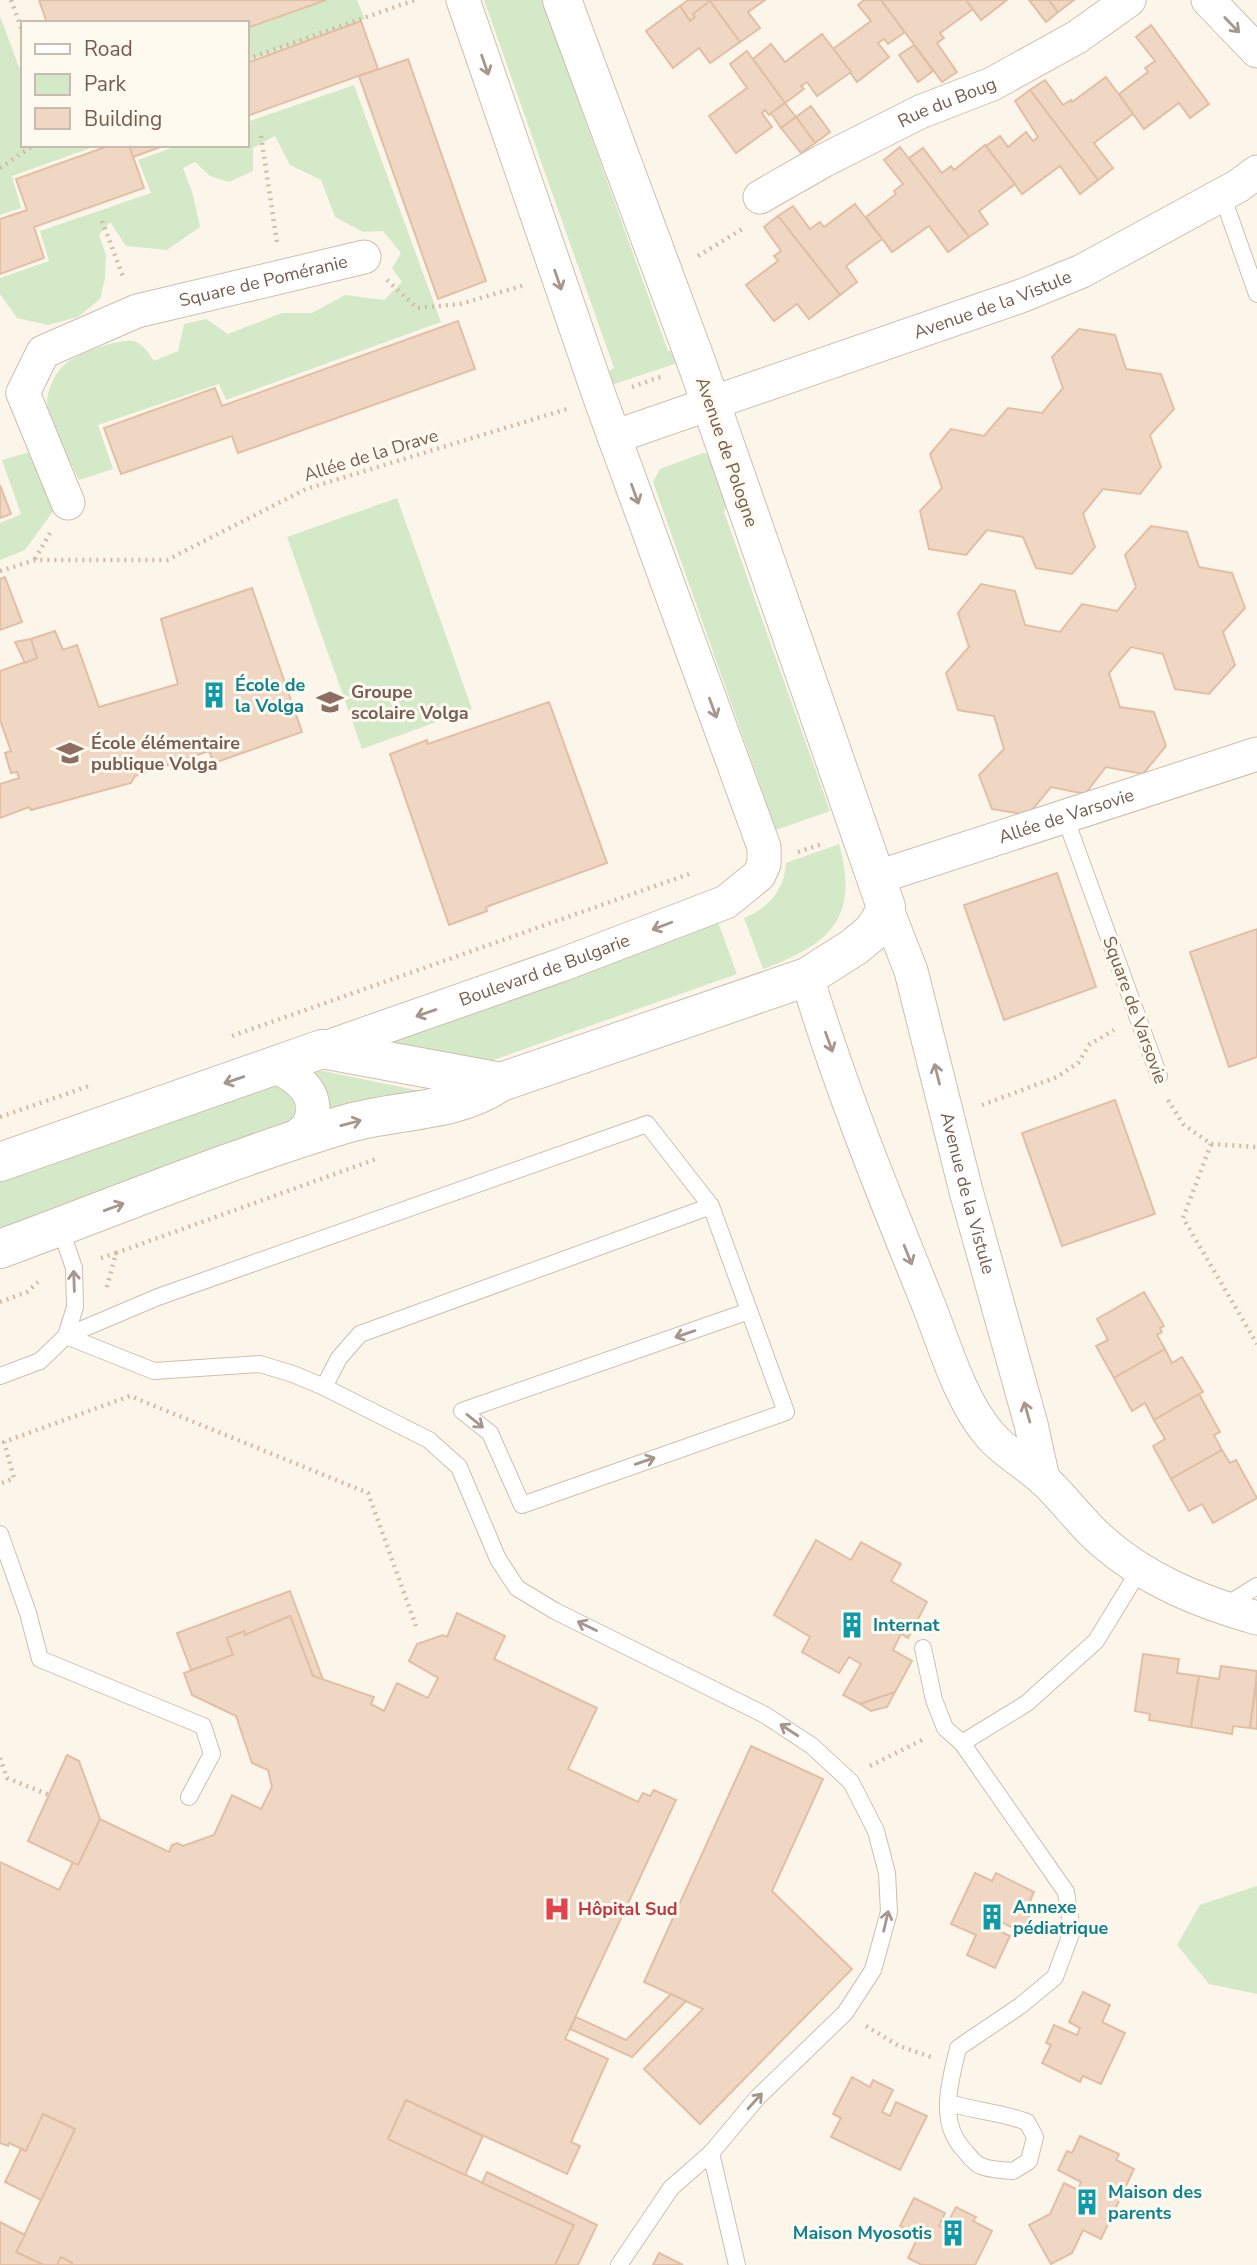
<svg xmlns="http://www.w3.org/2000/svg" width="1257" height="2265" font-family="'Nunito Sans',sans-serif">
	<rect width="100%" height="100%" fill="#fcf6ea"/>
	<g fill="#d4e9c8">
		<path d="M326 0H357L365 19 247 61V29Z"/>
		<path d="M484 0H542L668 351 675 350 680 362 612 385 606 373 614 368Z"/>
		<path d="M0 16 19 67 23 70V145H99L12 176 21 208 0 215Z"/>
		<path d="M354 85 441 322 226 400 219 384 98 425 113 469 79 480C72 464 45 415 47 401 48 388 56 371 66 363 79 354 122 336 136 342 145 346 149 354 154 361L178 351 184 324 206 319 228 334 282 313H312L345 295 384 300 402 282 392 268 401 253 383 231 363 232 335 217 321 180 290 165 275 136 253 148V171L229 182 210 176 195 162 183 168 193 195 200 227 167 250 126 246 110 222 99 235 106 255 105 279 100 299 78 317 48 325 17 318 0 294V278L49 261 40 231 151 193 138 160 180 145H247V122Z"/>
		<path d="M36 450 59 503 25 550 0 560V523L21 514 2 460Z"/>
		<path d="M703 453 709 454 729 500 724 512 830 811 776 830 653 482 660 469Z"/>
		<path d="M397 498 472 709 362 749 287 537Z"/>
		<path d="M839 844C860 919 829 945 763 969L744 918C768 908 785 890 786 863Z"/>
		<path d="M718 922 737 974 468 1069 381 1043Z"/>
		<path d="M309 1068 425 1092 322 1118Z"/>
		<path d="M272 1081 296 1096 297 1121 0 1237V1177Z"/>
		<path d="M1257 1886V1994L1209 1984 1177 1945 1200 1905Z"/>
	</g>
	<g fill="#f0d7c3" stroke="#e2bfa4" stroke-width="2">
		<path d="M39 0H326L247 28V23H47Z"/>
		<path d="M688 0H709L710 1 693 14 695 17 690 21 680 6Z"/>
		<path d="M712 0H765L748 12 760 28 740 42 710 1Z"/>
		<path d="M864 0H881L905 32 888 44 884 39 878 43 889 57 857 82 833 49 871 21 858 5Z"/>
		<path d="M881 0H966L973 9 940 33 944 38 937 43 957 72 942 82Z"/>
		<path d="M966 0H1007L981 20Z"/>
		<path d="M1029 0H1049L1058 12 1046 22Z"/>
		<path d="M1049 0H1074L1058 12Z"/>
		<path d="M710 1 740 42 710 63 699 48 673 68 646 31 680 6 690 21 695 17 693 14Z"/>
		<path d="M361 21 378 69 247 116V63Z"/>
		<path d="M1151 25 1209 104 1190 118 1179 103 1144 129 1119 94 1148 72 1145 68 1155 61 1136 37Z"/>
		<path d="M822 34 851 72 817 96 807 82 801 86 804 89 785 103 753 59 771 44 785 62Z"/>
		<path d="M914 45 933 71 918 82 899 55Z"/>
		<path d="M747 51 785 103 769 115 765 110 762 113 772 127 736 153 709 116 747 88 730 64Z"/>
		<path d="M408 59 486 281 438 299 359 76Z"/>
		<path d="M1106 77 1133 114 1094 143 1113 168 1098 180 1030 90 1045 80 1063 105 1071 100 1072 102Z"/>
		<path d="M1030 90 1098 180 1080 194 1060 166 1022 194 986 146 1000 136 1008 147 1026 132 1033 141 1038 137 1015 101Z"/>
		<path d="M785 103 796 117 781 128 771 113Z"/>
		<path d="M811 106 830 132 815 143 796 117Z"/>
		<path d="M796 117 815 143 801 153 781 128Z"/>
		<path d="M111 145H129L144 188 34 227 44 258 0 274V219L27 210 16 179Z"/>
		<path d="M129 145H166L133 157Z"/>
		<path d="M985 145 1015 184 979 211 988 224 969 237 909 158 923 148 942 173 951 166 954 170Z"/>
		<path d="M900 147 969 237 948 252 929 226 892 252 866 217 896 194 894 191 903 184 884 160Z"/>
		<path d="M855 204 882 239 846 266 857 282 840 295 778 216 793 206 810 229 820 222 824 227Z"/>
		<path d="M778 216 840 295 809 319 797 304 774 321 746 285 778 261 774 256 781 251 764 227Z"/>
		<path d="M458 321 475 369 238 453 232 436 121 474 104 428 215 388 222 406Z"/>
		<path d="M1079 329 1115 335 1126 369 1161 374 1174 409 1150 435 1161 467 1140 494 1103 489 1083 514 1095 547 1072 574 1036 568 1023 537 987 530 966 555 929 549 920 511 942 488 930 454 951 429 984 436 1008 408 1042 413 1063 388 1052 357Z"/>
		<path d="M0 485 11 514 0 518Z"/>
		<path d="M1151 526 1187 532 1199 567 1232 573 1245 608 1223 632 1235 665 1209 694 1175 689 1163 654 1131 647 1109 673 1120 707 1154 712 1166 746 1143 774 1106 767 1085 794 1051 787 1028 815 992 809 979 775 1004 749 994 716 958 710 946 673 969 647 958 613 981 584 1015 591 1025 625 1060 632 1082 604 1117 611 1136 587 1125 555Z"/>
		<path d="M5 577 22 622 0 630V579Z"/>
		<path d="M252 588 302 732 214 763 209 751 135 776 131 783 31 810 29 807 0 818V784L19 778 17 772 11 773 5 753 11 751 0 720V671L37 658 31 639 55 631 63 650 77 645 99 707 178 684 161 619Z"/>
		<path d="M31 639 37 658 25 663 15 642Z"/>
		<path d="M549 702 607 863 486 907 487 911 449 925 390 754 427 740 428 744Z"/>
		<path d="M1057 873 1096 987 1004 1020 964 905Z"/>
		<path d="M1257 929V1057L1229 1067 1190 952Z"/>
		<path d="M1115 1100 1155 1214 1062 1246 1022 1133Z"/>
		<path d="M1144 1292 1164 1326 1160 1328 1162 1332 1157 1335 1165 1349 1114 1378 1096 1346 1108 1340 1097 1319Z"/>
		<path d="M1165 1349 1172 1363 1182 1357 1203 1392 1154 1420 1145 1403 1132 1411 1114 1378Z"/>
		<path d="M1199 1394 1220 1432 1214 1435 1222 1450 1171 1479 1153 1446 1165 1439 1154 1420Z"/>
		<path d="M1222 1450 1230 1463 1236 1460 1257 1498 1213 1523 1202 1504 1189 1511 1171 1479Z"/>
		<path d="M816 1540 851 1560 861 1542 901 1564 891 1581 927 1602 908 1638 901 1634 893 1650 912 1661 895 1692 860 1704 843 1695 861 1664 849 1657 839 1673 802 1652 810 1637 774 1615Z"/>
		<path d="M290 1591 323 1680 313 1676 290 1616 245 1635 244 1631 227 1638 233 1655 191 1670 177 1633Z"/>
		<path d="M457 1613 505 1636 494 1659 597 1708 568 1769 638 1802 643 1793 650 1796 654 1790 676 1800 565 2039 608 2059 571 2142 580 2146 567 2174 406 2100 388 2139 574 2225 555 2265H71L72 2263 61 2257 57 2265H43L16 2252 75 2129 43 2114 26 2151 9 2143 8 2146 0 2143V1862L59 1890 73 1862 78 1865 100 1819 169 1852 172 1845 177 1843 183 1846 214 1835 232 1795 261 1809 272 1787 268 1770 252 1763 236 1716 192 1695 184 1673 233 1655 227 1638 244 1631 245 1635 290 1616 313 1676 374 1697 371 1704 384 1711 397 1683 428 1698 438 1678 409 1661 417 1644 443 1635 447 1637Z"/>
		<path d="M1143 1654 1179 1659 1177 1673 1199 1676 1191 1727 1149 1720 1150 1714 1135 1711Z"/>
		<path d="M1221 1666 1257 1671 1250 1728 1233 1726 1232 1734 1191 1727 1199 1676 1219 1679Z"/>
		<path d="M1257 1681V1729L1250 1728Z"/>
		<path d="M895 1692 887 1707 871 1711 860 1704Z"/>
		<path d="M751 1746 823 1779 772 1891 852 1969 700 2124 644 2069 703 2009 644 1982Z"/>
		<path d="M67 1755 79 1761 100 1819 78 1865 28 1841Z"/>
		<path d="M975 1873 992 1881 996 1873 1034 1892 1026 1910 1031 1912 1022 1932 1001 1922 997 1930 1010 1936 995 1968 967 1955 976 1935 951 1924Z"/>
		<path d="M1083 1992 1110 2005 1102 2022 1125 2033 1101 2084 1083 2076 1080 2082 1042 2063 1051 2045 1046 2043 1054 2025 1077 2035 1080 2028 1069 2022Z"/>
		<path d="M671 1994 686 2001 632 2057 570 2029 576 2017 626 2040Z"/>
		<path d="M852 2077 870 2087 873 2080 893 2090 882 2112 890 2116 896 2102 927 2116 900 2170 831 2137 841 2118 833 2114Z"/>
		<path d="M406 2100 483 2136 465 2175 388 2139Z"/>
		<path d="M43 2114 75 2129 41 2200 5 2182 21 2149 26 2151Z"/>
		<path d="M1080 2136 1119 2154 1116 2160 1134 2169 1101 2239 1083 2230 1072 2253 1051 2264 1029 2225 1050 2214 1064 2183 1078 2190 1081 2182 1058 2170 1067 2151 1072 2153Z"/>
		<path d="M487 2172 597 2225 578 2265H555L574 2225 482 2183Z"/>
		<path d="M914 2198 945 2213 939 2226 945 2228 956 2207 976 2217 973 2221 992 2231 975 2265H922L908 2258 919 2235 900 2226Z"/>
		<path d="M0 2222 25 2235 16 2252 43 2265H0Z"/>
		<path d="M659 2253 683 2265H653Z"/>
		<path d="M61 2257 72 2263 71 2265H57Z"/>
	</g>
	<g fill="none" stroke-linecap="round" stroke-linejoin="round">
		<g stroke="#cebeb0" stroke-width="18">
			<g id="service">
				<path d="M1222 195 1257 294"/>
				<path d="M1065 817 1159 1076"/>
				<path d="M711 1206 786 1412 522 1505 490 1433 462 1411 749 1311"/>
				<path d="M60 1227 74 1268 75 1307 66 1336"/>
				<path d="M66 1336 154 1371 260 1364 293 1374 324 1387 429 1440 459 1467 498 1559 517 1588 555 1611 765 1715 812 1746 851 1782 876 1831 887 1873 889 1912 873 1970 845 2013 758 2097 711 2153"/>
				<path d="M0 1376 40 1361 66 1336 158 1297 647 1124 711 1206 360 1334 339 1358 324 1387"/>
				<path d="M0 1534 28 1613 40 1659 203 1726 212 1754 189 1797"/>
				<path d="M1223 1607 1257 1586"/>
				<path d="M923 1648 934 1700 945 1728 962 1743"/>
				<path d="M949 2103C975 2111 1001 2112 1027 2122L1035 2137 1029 2161 1013 2171C1003 2170 990 2170 981 2166 975 2164 969 2156 965 2151 937 2123 950 2082 958 2048L1020 2006 1055 1977 1072 1931 1066 1892 962 1743 1027 1703 1096 1641 1140 1569"/>
				<path d="M619 2265 671 2188 711 2153 737 2265"/>
			</g>
		</g>
		<g stroke="#cebeb0" stroke-width="35">
			<g id="minor">
				<path d="M1208 0 1257 51"/>
				<path id="s1" d="M760 197 823 161 920 112 992 84 1077 37 1129 0"/>
				<path id="s2" d="M23 393 43 352 137 311 364 257"/>
				<path d="M23 393 68 503"/>
				<path id="s3" d="M614 437 1021 296 1082 271 1238 186 1257 172"/>
				<path id="s4" d="M875 878 1257 754"/>
				<path id="s5" d="M886 907 911 971 966 1191 1031 1424 1043 1479"/>
				<path d="M807 977C840 1087 884 1195 927 1301 944 1343 960 1401 990 1435 1004 1452 1027 1464 1043 1479 1064 1498 1080 1522 1102 1541 1146 1580 1200 1602 1257 1618"/>
				<path id="s6" d="M322 1049 561 965 726 902 759 875 764 864V847L600 398 463 0"/>
				<path d="M275 1066C298 1077 324 1096 308 1126 305 1131 296 1136 292 1141"/>
			</g>
		</g>
		<g stroke="#cebeb0" stroke-width="40">
			<g id="tertiary">
				<path d="M0 1162 322 1049 501 1082"/>
				<path d="M0 1249C114 1207 227 1160 342 1125 397 1108 452 1115 501 1082L807 977 854 947 871 933 880 921 886 907 697 364 562 0"/>
			</g>
		</g>
		<g stroke="#d5bba5" stroke-width="4.5" stroke-dasharray="2 5" stroke-linecap="butt">
			<path d="M11 0 23 33"/>
			<path d="M247 59 415 0"/>
			<path d="M261 136 277 243"/>
			<path d="M0 168 34 145"/>
			<path d="M102 221 124 279"/>
			<path d="M698 256 744 228"/>
			<path d="M387 280 417 308 460 304 525 285"/>
			<path d="M632 387 663 376"/>
			<path d="M35 559 50 533"/>
			<path d="M0 571 35 560H167L306 489 567 409"/>
			<path d="M798 852 822 844"/>
			<path d="M232 1036 689 874"/>
			<path d="M1168 1100 1183 1124 1211 1144 1257 1147"/>
			<path d="M982 1105 1057 1077 1078 1063 1090 1044 1114 1030"/>
			<path d="M0 1117 92 1085"/>
			<path d="M1211 1144 1183 1218 1257 1344"/>
			<path d="M116 1253 379 1158"/>
			<path d="M101 1258 116 1253 106 1290"/>
			<path d="M0 1302 27 1292 38 1282"/>
			<path d="M2 1483 14 1478 4 1442 130 1396 368 1493 416 1626"/>
			<path d="M0 1758 7 1778 49 1795"/>
			<path d="M870 1766 922 1740"/>
			<path d="M866 2026 899 2046 931 2057"/>
		</g>
		<use href="#service" stroke="#fff" stroke-width="16"/>
		<use href="#minor" stroke="#fff" stroke-width="33"/>
		<use href="#tertiary" stroke="#fff" stroke-width="38"/>
	</g>
	<defs><path id="oneway-shaft" d="M-6 0H5M1.5-3L5.5 0L1.5 3" fill="none" stroke-width="1.6" stroke-linecap="round" stroke-linejoin="round" transform="scale(1.75)"/></defs>
	<g stroke="#a6968c">
		<use href="#oneway-shaft" transform="translate(1232 25) rotate(46)"/>
		<use href="#oneway-shaft" transform="translate(485 65) rotate(71)"/>
		<use href="#oneway-shaft" transform="translate(558 280) rotate(71)"/>
		<use href="#oneway-shaft" transform="translate(635 494) rotate(70)"/>
		<use href="#oneway-shaft" transform="translate(713 708) rotate(70)"/>
		<use href="#oneway-shaft" transform="translate(662 926) rotate(159)"/>
		<use href="#oneway-shaft" transform="translate(426 1013) rotate(161)"/>
		<use href="#oneway-shaft" transform="translate(829 1042) rotate(70)"/>
		<use href="#oneway-shaft" transform="translate(937 1074) rotate(-104)"/>
		<use href="#oneway-shaft" transform="translate(234 1080) rotate(161)"/>
		<use href="#oneway-shaft" transform="translate(351 1123) rotate(-15)"/>
		<use href="#oneway-shaft" transform="translate(114 1207) rotate(-20)"/>
		<use href="#oneway-shaft" transform="translate(908 1255) rotate(68)"/>
		<use href="#oneway-shaft" transform="translate(74 1281) rotate(-92)"/>
		<use href="#oneway-shaft" transform="translate(685 1334) rotate(161)"/>
		<use href="#oneway-shaft" transform="translate(1027 1412) rotate(-106)"/>
		<use href="#oneway-shaft" transform="translate(475 1421) rotate(39)"/>
		<use href="#oneway-shaft" transform="translate(645 1461) rotate(-19)"/>
		<use href="#oneway-shaft" transform="translate(587 1626) rotate(-154)"/>
		<use href="#oneway-shaft" transform="translate(789 1730) rotate(-147)"/>
		<use href="#oneway-shaft" transform="translate(886 1921) rotate(-77)"/>
		<use href="#oneway-shaft" transform="translate(755 2101) rotate(-48)"/>
	</g>
	<defs>
		<g id="building-bare" transform="scale(2.1)"><path d="M-4-6H4V6H1V3H-1V6H-4ZM-2.5-4.3h1.7v1.8h-1.7ZM.8-4.3h1.7v1.8H.8ZM-2.5-1h1.7V.8h-1.7ZM.8-1h1.7V.8H.8Z" fill="#0f9aa8" stroke="#fefaf0" stroke-width="2.5" paint-order="stroke"/></g>
		<g id="school-bare" transform="scale(2.1)"><path d="M0-5L7-2L0 1L-7-2ZM-4 1L0 2.5L4 1V4Q0 6-4 4Z" fill="#8d6e63" stroke="#fefaf0" stroke-width="2.5" paint-order="stroke"/></g>
		<g id="hospital-bare" transform="scale(2.1)"><path d="M-5-5h3v3.5h4V-5h3V5h-3V1.5h-4V5h-3Z" fill="#e0444e" stroke="#fefaf0" stroke-width="2.5" paint-order="stroke"/></g>
	</defs>
	<g fill-rule="evenodd">
		<use href="#building-bare" x="214" y="695"/>
		<use href="#school-bare" x="330" y="702"/>
		<use href="#school-bare" x="70" y="753"/>
		<use href="#building-bare" x="852" y="1625"/>
		<use href="#hospital-bare" x="557" y="1909"/>
		<use href="#building-bare" x="992" y="1917"/>
		<use href="#building-bare" x="1087" y="2202"/>
		<use href="#building-bare" x="953" y="2233"/>
	</g>
	<g text-anchor="middle" dominant-baseline="central" stroke-width="6" stroke-linejoin="round" paint-order="stroke">
		<g font-size="18" fill="#765e4e" stroke="#fefaf0">
			<text stroke="none"><textPath href="#s1" startOffset="210">Rue du Boug</textPath></text>
			<text stroke="none"><textPath href="#s2" startOffset="278">Square de Poméranie</textPath></text>
			<text stroke="none"><textPath href="#s3" startOffset="401">Avenue de la Vistule</textPath></text>
			<text transform="translate(727 452) rotate(71)">Avenue de Pologne</text>
			<text transform="translate(371 455) rotate(-17)">Allée de la Drave</text>
			<text stroke="none"><textPath href="#s4" startOffset="201">Allée de Varsovie</textPath></text>
			<text stroke="none"><textPath href="#s6" startOffset="236">Boulevard de Bulgarie</textPath></text>
			<text transform="translate(1135 1010) rotate(70)">Square de Varsovie</text>
			<text stroke="none"><textPath href="#s5" startOffset="298">Avenue de la Vistule</textPath></text>
		</g>
		<g font-size="18" font-weight="bold" fill="#0d838f" stroke="#fefaf0" text-anchor="start">
			<text x="235" y="685">École de<tspan x="235" dy="21">la Volga</tspan></text>
			<text x="873" y="1625">Internat</text>
			<text x="1013" y="1907">Annexe<tspan x="1013" dy="21">pédiatrique</tspan></text>
			<text x="1108" y="2192">Maison des<tspan x="1108" dy="21">parents</tspan></text>
			<text x="932" y="2233" text-anchor="end">Maison Myosotis</text>
		</g>
		<g font-size="18" font-weight="bold" fill="#785e54" stroke="#fefaf0" text-anchor="start">
			<text x="351" y="692">Groupe<tspan x="351" dy="21">scolaire Volga</tspan></text>
			<text x="91" y="743">École élémentaire<tspan x="91" dy="21">publique Volga</tspan></text>
		</g>
		<g font-size="18" font-weight="bold" fill="#be3a42" stroke="#fefaf0" text-anchor="start">
			<text x="578" y="1909">Hôpital Sud</text>
		</g>
	</g>
	<rect x="21" y="21" width="228" height="126" fill="#fefaf0" stroke="#c8bcaf" stroke-width="2"/>
	<rect x="35" y="44" width="35" height="10" fill="#ffffff" stroke="#c8bcaf" stroke-width="2"/>
	<text x="84" y="56" font-size="21" fill="#765e4e">Road</text>
	<rect x="35" y="74" width="35" height="21" fill="#d4e9c8" stroke="#c8bcaf" stroke-width="2"/>
	<text x="84" y="91" font-size="21" fill="#765e4e">Park</text>
	<rect x="35" y="108" width="35" height="21" fill="#f0d7c3" stroke="#c8bcaf" stroke-width="2"/>
	<text x="84" y="126" font-size="21" fill="#765e4e">Building</text>
</svg>
